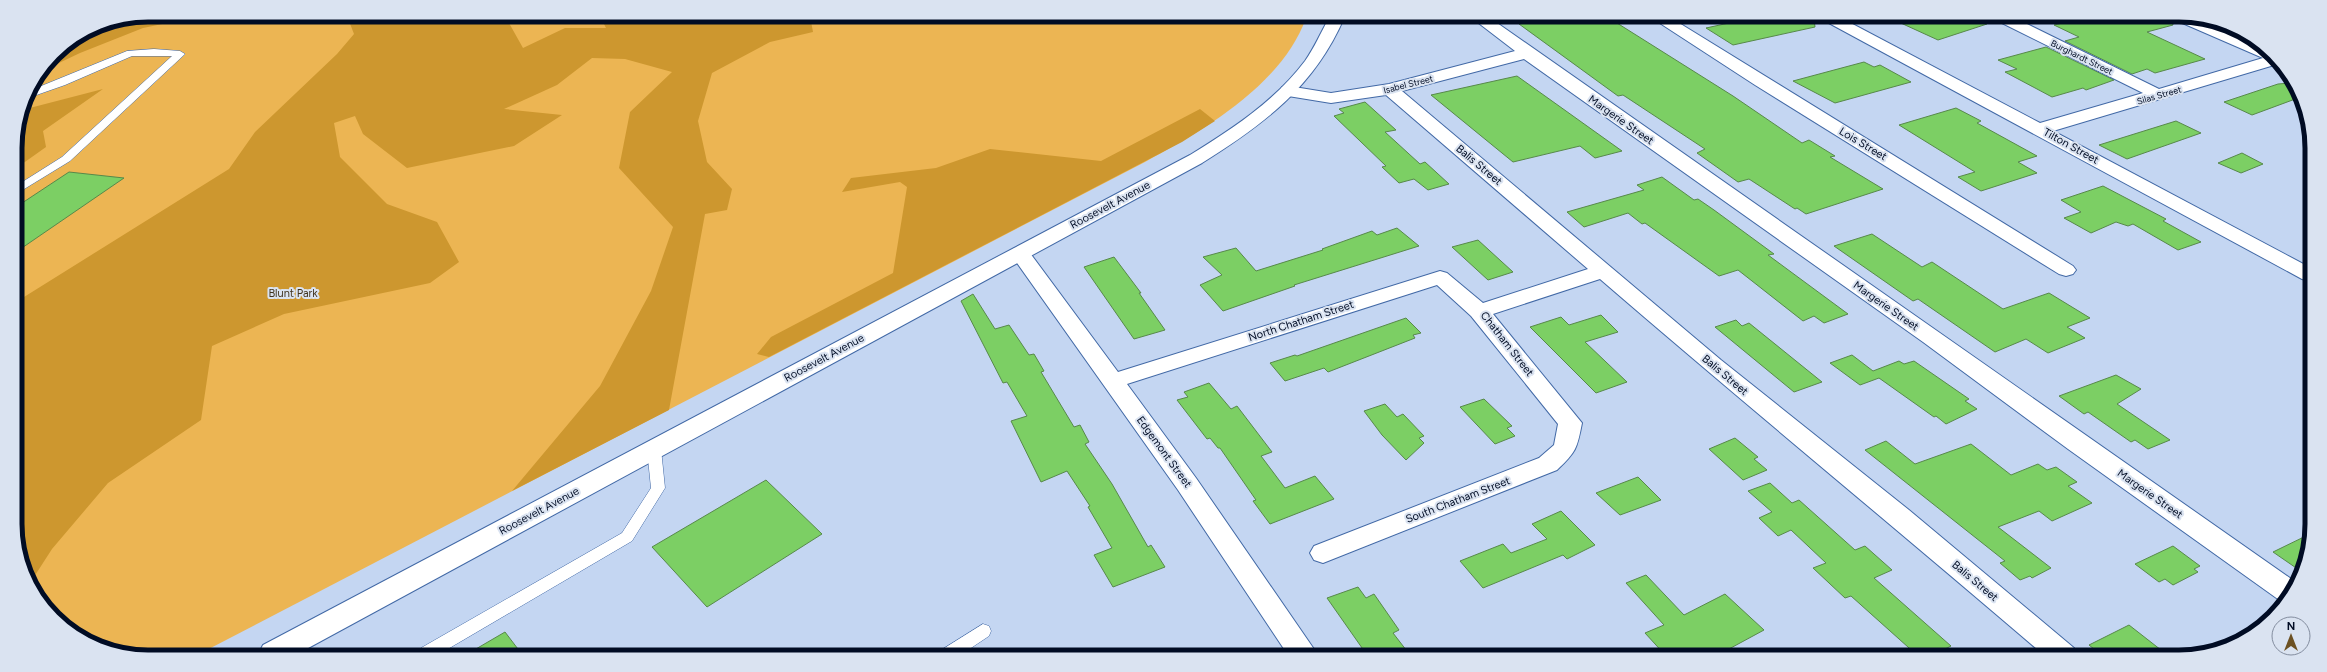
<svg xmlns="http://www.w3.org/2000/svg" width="2327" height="672" font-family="Figtree,sans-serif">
	<rect width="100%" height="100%" fill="#c4d6f2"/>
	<path fill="#ecb553" d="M148 15 1306 18C1282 85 1204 130 1145 162L201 653H114L81 639 48 612 18 550 15 139 25 97 54 54 97 25Z"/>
	<g fill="#cd972f">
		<path d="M148 15 505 16 523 48 565 28H606L600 16H810L813 32 770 42 712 73 698 121 707 162 732 189 727 210 705 214 669 410 512 491 600 386 651 291 673 227 619 168 630 112 672 72 625 59 592 58 557 85 504 109 562 115 514 146 407 168 363 134 355 116 334 123 340 157 387 204 437 222 459 262 430 283 284 314 212 346 201 420 108 483 52 549 32 580 18 550 16 302 229 169 255 132 337 54 354 34 349 21 297 16 206 15 143 28 80 53 42 71C46 66 50 58 55 53 79 30 116 21 148 15Z"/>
		<path d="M103 89 43 131 46 147 15 169V139L22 110Z"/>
		<path d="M1200 109 1215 121 1182 142 769 357 757 354 771 337 893 273 907 187 900 182 842 192 851 178 936 168 990 149 1101 161Z"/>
	</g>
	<g fill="#7ccf64" stroke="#57894a">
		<path d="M1551 18H1609L1733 96 1802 143 1809 140 1835 156 1830 157 1883 189 1806 214 1797 208 1795 209 1749 179 1738 182 1697 153 1705 149 1623 95 1618 96 1519 24Z"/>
		<path d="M1752 18 1814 19 1815 27 1733 45 1706 28Z"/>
		<path d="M1892 19H1986L1987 24 1938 40Z"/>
		<path d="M2080 19H2172L2173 25 2147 32 2205 59 2155 73 2147 69 2132 74 2065 41 2079 37 2054 25Z"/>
		<path d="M2046 47 2114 80 2086 90 2083 88 2052 97 2005 72 2017 69 1998 60Z"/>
		<path d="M1864 62 1874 67 1880 65 1911 82 1835 103 1793 81Z"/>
		<path d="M1517 76 1622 151 1595 158 1580 146 1513 162 1431 95Z"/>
		<path d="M2290 83 2298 98 2252 115 2224 102 2278 84Z"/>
		<path d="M1365 102 1396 130 1385 132 1420 164 1425 162 1449 184 1428 190 1414 179 1399 183 1382 167 1386 166 1334 116 1344 113 1339 109Z"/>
		<path d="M1956 108 1981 121 1977 123 2037 156 2018 162 2037 173 1981 191 1958 177 1975 172 1899 125Z"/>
		<path d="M2176 121 2201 133 2127 159 2099 145Z"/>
		<path d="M2242 153 2263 164 2241 173 2218 163Z"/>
		<path d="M69 172 124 178 16 252V207Z"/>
		<path d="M1662 177 1694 200 1698 199 1714 210 1774 254 1768 255 1848 314 1824 323 1814 316 1803 321 1738 270 1719 276 1645 223 1642 224 1628 213 1584 227 1567 212 1644 190 1637 185Z"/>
		<path d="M2103 186 2166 219 2163 221 2201 242 2178 250 2133 224 2128 226 2116 222 2091 233 2064 218 2081 212 2061 200Z"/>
		<path d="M1397 228 1419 246 1294 285 1295 286 1223 311 1200 285 1222 275 1203 257 1236 248 1256 271 1323 250 1322 249 1372 231 1377 235Z"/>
		<path d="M1872 234 1922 267 1932 262 2003 309 2049 293 2090 318 2067 327 2085 338 2048 353 2026 339 1995 352 1918 299 1913 301 1834 246Z"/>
		<path d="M1478 240 1513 272 1488 280 1452 247Z"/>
		<path d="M1114 257 1141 293H1139L1165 330 1134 339 1084 267Z"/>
		<path d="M973 294 995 329 1009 325 1029 355 1034 354 1044 371 1041 372 1074 427 1080 425 1089 442 1085 444 1112 484 1148 547 1151 545 1165 567 1113 587 1094 555 1112 548 1088 507 1090 506 1067 471 1041 482 1011 421 1027 416 1007 382 1003 383 961 301Z"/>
		<path d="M1601 315 1618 332 1585 342 1627 382 1596 393 1530 327 1561 317 1569 325Z"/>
		<path d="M1406 318 1421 333 1413 335 1415 338 1328 372 1324 368 1285 381 1270 363 1295 355 1297 356Z"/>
		<path d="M1736 320 1742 326 1749 323 1822 382 1794 392 1715 327Z"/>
		<path d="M1852 355 1873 371 1899 361 1904 364 1914 361 1969 399 1965 401 1977 409 1946 424 1936 416 1934 417 1879 378 1860 385 1830 363Z"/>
		<path d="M2116 375 2141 389 2117 404 2170 440 2148 449 2135 440 2131 442 2088 412 2084 414 2059 396Z"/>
		<path d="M1209 383 1231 409 1237 406 1272 452 1261 456 1285 488 1315 476 1334 499 1270 524 1253 501 1256 500 1220 448H1218L1210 438 1207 439 1177 400 1188 397 1184 392Z"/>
		<path d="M1484 399 1512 426 1507 428 1515 436 1495 444 1460 407Z"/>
		<path d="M1385 404 1397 417 1403 414 1424 436 1419 438 1424 443 1406 460 1382 435 1364 411Z"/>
		<path d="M1735 438 1758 457 1754 459 1767 470 1743 480 1709 449Z"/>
		<path d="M1886 441 1915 464 1971 444 2011 475 2038 464 2047 470 2056 467 2077 482 2068 486 2092 503 2052 521 2039 511 1998 527 2051 568 2032 578 2030 576 2020 580 2000 563 2005 561 1865 450Z"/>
		<path d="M1638 477 1661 500 1620 515 1596 493Z"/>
		<path d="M766 480 822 534 707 607 652 547Z"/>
		<path d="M1770 483 1792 503 1799 500 1855 550 1865 546 1892 570 1874 578 1951 646 1931 656H1918L1851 596 1845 598 1813 568 1826 563 1791 530 1778 536 1759 518 1772 512 1748 491Z"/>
		<path d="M1561 511 1595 545 1567 559 1563 555 1483 588 1460 561 1503 544 1511 553 1547 539 1532 524Z"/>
		<path d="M2308 535V558L2302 572 2273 552Z"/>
		<path d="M2173 546 2200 566 2194 569 2198 572 2173 585 2165 579 2159 582 2135 564Z"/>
		<path d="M1646 575 1684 615 1725 594 1764 630 1716 656H1666L1645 633 1664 625 1626 583Z"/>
		<path d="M1358 587 1366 598 1374 594 1399 630 1393 633 1410 655H1367L1327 598Z"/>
		<path d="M2129 625 2170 657H2104L2089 645Z"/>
		<path d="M505 632 521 653H469Z"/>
	</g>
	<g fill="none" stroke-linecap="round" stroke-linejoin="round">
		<g stroke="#4269a6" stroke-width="1">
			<g id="lane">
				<path d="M154 49 180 51 185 54 70 161 16 194V186L62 157 172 56H132L65 85 25 99 29 91 127 51Z"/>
				<path d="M654 444 659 445 661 449 665 488 632 541 441 653H419L421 648 622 533 651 488 647 449 649 445Z"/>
				<path d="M983 624 989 626 991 631 989 636 962 654H941L943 649Z"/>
			</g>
		</g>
		<g stroke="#4269a6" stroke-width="2">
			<g id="street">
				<path d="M1472 18H1490L2297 583 2285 603 2282 602 2068 449 1923 342 1524 59 1402 91 1721 360 1909 510 2074 648 2078 656H2045C1897 529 1747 406 1600 279L1493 314 1582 423C1577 449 1576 452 1557 470L1323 563 1314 560 1310 553 1314 546 1539 458 1554 445 1558 424 1471 316 1437 285 1127 384 1196 478 1318 655H1288L1178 490 1010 253 1013 249 1020 247 1027 249 1118 372 1440 271 1447 273 1483 303 1588 269 1386 95 1331 103 1288 96 1282 95 1280 91 1282 87 1288 86 1331 93 1389 84 1515 51Z"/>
				<path d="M1652 18H1671L2073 266 2076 270 2073 274 2066 276 2059 274 1755 85Z"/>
				<path d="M1824 19H1843L2040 123 2143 93 2000 22 1997 19H2017L2159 89 2263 58 2180 22 2178 19H2199L2262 46 2281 63 2053 131 2309 267V281L2302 279 1827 22Z"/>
				<path d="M106 23 105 28 90 30 97 25Z"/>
			</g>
		</g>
		<g stroke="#4269a6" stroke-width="2">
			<path id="primary" d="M1329 18H1344C1314 87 1264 124 1202 163L299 653H259L263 645 1190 155C1232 129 1275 101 1305 61 1315 47 1321 32 1329 18Z"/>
		</g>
		<use href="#lane" fill="#fff" fill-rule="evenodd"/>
		<use href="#street" fill="#fff" fill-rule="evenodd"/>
		<use href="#primary" fill="#fff" fill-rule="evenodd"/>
	</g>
	<g text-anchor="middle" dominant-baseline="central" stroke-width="4" stroke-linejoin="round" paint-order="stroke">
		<g font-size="9" fill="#010c24" stroke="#dae3f1">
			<text transform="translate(2082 57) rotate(26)">Burghardt Street</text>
			<text transform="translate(1408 84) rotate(-14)">Isabel Street</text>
			<text transform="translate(2159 95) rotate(-16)">Silas Street</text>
		</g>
		<g font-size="11" fill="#010c24" stroke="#dae3f1">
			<text transform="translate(1621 120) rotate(35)">Margerie Street</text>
			<text transform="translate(1863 144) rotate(31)">Lois Street</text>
			<text transform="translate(2071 146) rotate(29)">Tilton Street</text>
			<text transform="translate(1479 165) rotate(40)">Balis Street</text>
			<text transform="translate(1110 205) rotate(-28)">Roosevelt Avenue</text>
			<text transform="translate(1886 306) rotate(35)">Margerie Street</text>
			<text transform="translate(1301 321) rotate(-18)">North Chatham Street</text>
			<text transform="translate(1507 344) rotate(52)">Chatham Street</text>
			<text transform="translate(824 358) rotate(-28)">Roosevelt Avenue</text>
			<text transform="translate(1725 375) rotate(40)">Balis Street</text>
			<text transform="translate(1164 452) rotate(54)">Edgemont Street</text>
			<text transform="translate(2150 494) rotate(35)">Margerie Street</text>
			<text transform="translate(1458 500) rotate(-21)">South Chatham Street</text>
			<text transform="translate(539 511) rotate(-28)">Roosevelt Avenue</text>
			<text transform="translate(1975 581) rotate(40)">Balis Street</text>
		</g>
		<g font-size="11" fill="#41341f" stroke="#dae3f1">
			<text x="293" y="293">Blunt Park</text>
		</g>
	</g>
	<path d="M0 0H2327V672H0ZM148 22H2179A126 126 0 0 1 2305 148V524A126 126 0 0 1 2179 650H148A126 126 0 0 1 22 524V148A126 126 0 0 1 148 22Z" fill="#dae3f1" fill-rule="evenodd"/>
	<path fill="none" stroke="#010c24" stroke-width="5" d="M148 22H2179A126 126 0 0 1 2305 148V524A126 126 0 0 1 2179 650H148A126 126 0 0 1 22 524V148A126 126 0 0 1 148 22Z"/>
	<g transform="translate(2291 636)"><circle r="19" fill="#dae3f1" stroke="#838d9f"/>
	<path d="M0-3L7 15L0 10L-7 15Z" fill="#6c5123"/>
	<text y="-6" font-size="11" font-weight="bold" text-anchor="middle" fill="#010c24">N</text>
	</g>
</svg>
